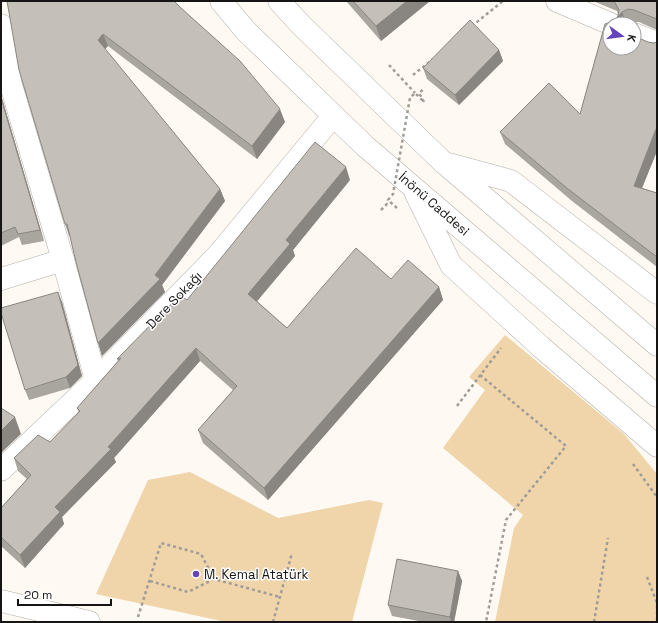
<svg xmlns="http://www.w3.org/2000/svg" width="658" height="623" font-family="'Space Grotesk',sans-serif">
	<rect width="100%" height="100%" fill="#fefaf3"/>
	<g fill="#f0d4aa">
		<path d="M505 335 624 434 657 474V622H495L514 528 523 515 443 448 485 390 469 377Z"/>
		<path d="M190 472 278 518 369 500 383 503 352 622H226L96 594 148 480Z"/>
	</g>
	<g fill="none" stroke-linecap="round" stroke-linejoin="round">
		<g stroke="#b3aea7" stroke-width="23">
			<g id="minor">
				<path d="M557 1 611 24"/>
				<path d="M1 25 11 85 63 260 96 380"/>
				<path d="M634 34 657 43"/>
				<path d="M1 279 63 260"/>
				<path d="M1 470 96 380 218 255 333 116"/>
			</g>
		</g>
		<g stroke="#b3aea7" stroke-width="23">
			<g id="major">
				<path d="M221 1 245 30 365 146 657 396"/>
				<path d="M279 1 301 25 444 163 657 345"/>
				<path d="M449 164 511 181 657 293"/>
				<path d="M416 194 451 265 541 347 657 446"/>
				<path d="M1 601 89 622"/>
			</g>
		</g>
		<g stroke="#a09d98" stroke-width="2.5" stroke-dasharray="3 3" stroke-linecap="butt">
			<path d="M472 26 503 1"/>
			<path d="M389 65 415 93"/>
			<path d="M413 75 433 59"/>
			<path d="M424 102 419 93 425 88"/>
			<path d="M381 210 387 204 389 205"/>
			<path d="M480 375 566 446 506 520 486 622"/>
			<path d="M457 406 501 348"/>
			<path d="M633 464 657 497"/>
			<path d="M647 577 657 603V622"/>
			<path d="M150 581 188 592 214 579 280 597"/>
			<path d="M138 617 161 543 201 554 214 579"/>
			<path d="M273 622 292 553"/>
			<path d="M594 622 608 538"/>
		</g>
		<use href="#minor" stroke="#fff" stroke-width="22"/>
		<use href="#major" stroke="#fff" stroke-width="22"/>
		<path stroke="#a09d98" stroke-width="2.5" stroke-dasharray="3 3" stroke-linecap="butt" d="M397 208 388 200 393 194 410 98 415 93 424 102"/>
	</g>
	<g fill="#a9a59f">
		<path d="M7 1H174L285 122 257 159 108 46 105 49 220 189 225 201 162 285 165 292 102 356 70 236H69L65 224Z"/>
		<path d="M346 1H430L381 41Z"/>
		<path d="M593 1H657V30L639 22H633L627 24H610V48H634V36L648 42 654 43 657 42V151L642 188 657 193V267L572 201 505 144 500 132 549 83 580 114 605 24 614 21 618 16V14L617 11Z"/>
		<path d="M499 50 503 61 459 105 427 79 423 68Z"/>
		<path d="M1 95 44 241 22 245 19 237 1 246Z"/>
		<path d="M350 180 293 250 295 256 257 301 287 328 391 279 439 287 443 300 268 500 203 443 198 430 233 390 200 361 114 458 116 462 62 517 64 524 25 568 1 546V508L27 479 18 471 14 458 50 442 79 413 77 408 118 361 117 359 187 300Z"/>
		<path d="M62 302 82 376 70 388 29 400 25 390Z"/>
		<path d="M458 571 462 581 454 622H424L392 616 388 605Z"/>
	</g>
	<g fill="#898682">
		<path d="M407 1H430L381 41 376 26Z"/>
		<path d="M622 12 627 24H617L618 17Z"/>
		<path d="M103 34 108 46 102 52 98 40Z"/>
		<path d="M499 50 503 61 459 105 455 95Z"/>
		<path d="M1 95 44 241 40 230 1 98Z"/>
		<path d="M280 109 285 122 257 159 252 146Z"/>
		<path d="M656 129 657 133V151L638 198 634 186Z"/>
		<path d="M346 167 350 180 293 250 295 256 253 306 248 294 286 240Z"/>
		<path d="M220 189 225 201 162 285 165 292 102 356 98 343 155 275Z"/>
		<path d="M439 287 443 300 268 500 264 488Z"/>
		<path d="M58 292 62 302 82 376 70 388 66 377Z"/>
		<path d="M196 348 200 361 114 458 116 462 62 517 64 524 25 568 20 555 55 507Z"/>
		<path d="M15 417 21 434 1 453V431Z"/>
		<path d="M458 571 462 581 454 622H451L450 617Z"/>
	</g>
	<g fill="#c4c0b9" stroke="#898682">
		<path d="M7 1H174L181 8 240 61 280 109 252 146 103 34 98 40 220 189 155 275 160 279 98 343 77 266 67 224H65L19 70Z"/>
		<path d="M353 1H407L376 26Z"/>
		<path d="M614 1H657V19L634 10 628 9 622 12 618 17 617 24H610V48H634V36L648 42 654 43 657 42V130L656 129 634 186 657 193V257L568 189 500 132 549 83 580 114 605 24 614 21 618 16 619 10Z"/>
		<path d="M470 20 499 50 455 95 423 68Z"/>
		<path d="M1 98 40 230 18 234 15 227 1 233Z"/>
		<path d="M315 142 346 167 286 240 290 244 248 294 287 328 356 248 391 279 408 260 439 287 264 488 198 430 237 386 196 348 108 447 111 449 55 507 60 512 20 555 1 537V508L31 475 14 458 38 435 50 442 80 411 77 408 121 358 117 359 180 295 187 300Z"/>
		<path d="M58 292 78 365 66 377 25 390 1 313V308Z"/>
		<path d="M1 408 15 417 1 431Z"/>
		<path d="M397 559 458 571 450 617 388 605Z"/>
	</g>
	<circle fill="#6543bb" stroke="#fff" stroke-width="1.5" cx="196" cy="574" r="4"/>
	<g text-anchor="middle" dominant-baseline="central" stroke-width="3" stroke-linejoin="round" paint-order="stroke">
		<g font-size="13" fill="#171513" stroke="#fff">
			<text transform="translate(434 204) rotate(41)">İnönü Caddesi</text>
			<text transform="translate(174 300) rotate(-46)">Dere Sokağı</text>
		</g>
		<g font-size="13" fill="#171513" stroke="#fff" text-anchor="start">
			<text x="204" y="574">M. Kemal Atatürk</text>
		</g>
	</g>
	<rect width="658" height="623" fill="none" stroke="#171513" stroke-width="4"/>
	<g transform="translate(622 36) rotate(104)"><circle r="19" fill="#ffffff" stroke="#a2a1a1"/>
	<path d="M0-3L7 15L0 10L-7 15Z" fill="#6543bb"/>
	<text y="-6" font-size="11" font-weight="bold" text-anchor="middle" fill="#171513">K</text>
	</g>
	<path d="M18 599v6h93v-6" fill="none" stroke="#171513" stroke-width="2"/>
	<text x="24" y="599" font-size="12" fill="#171513" stroke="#ffffff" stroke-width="3" paint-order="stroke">20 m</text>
</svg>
